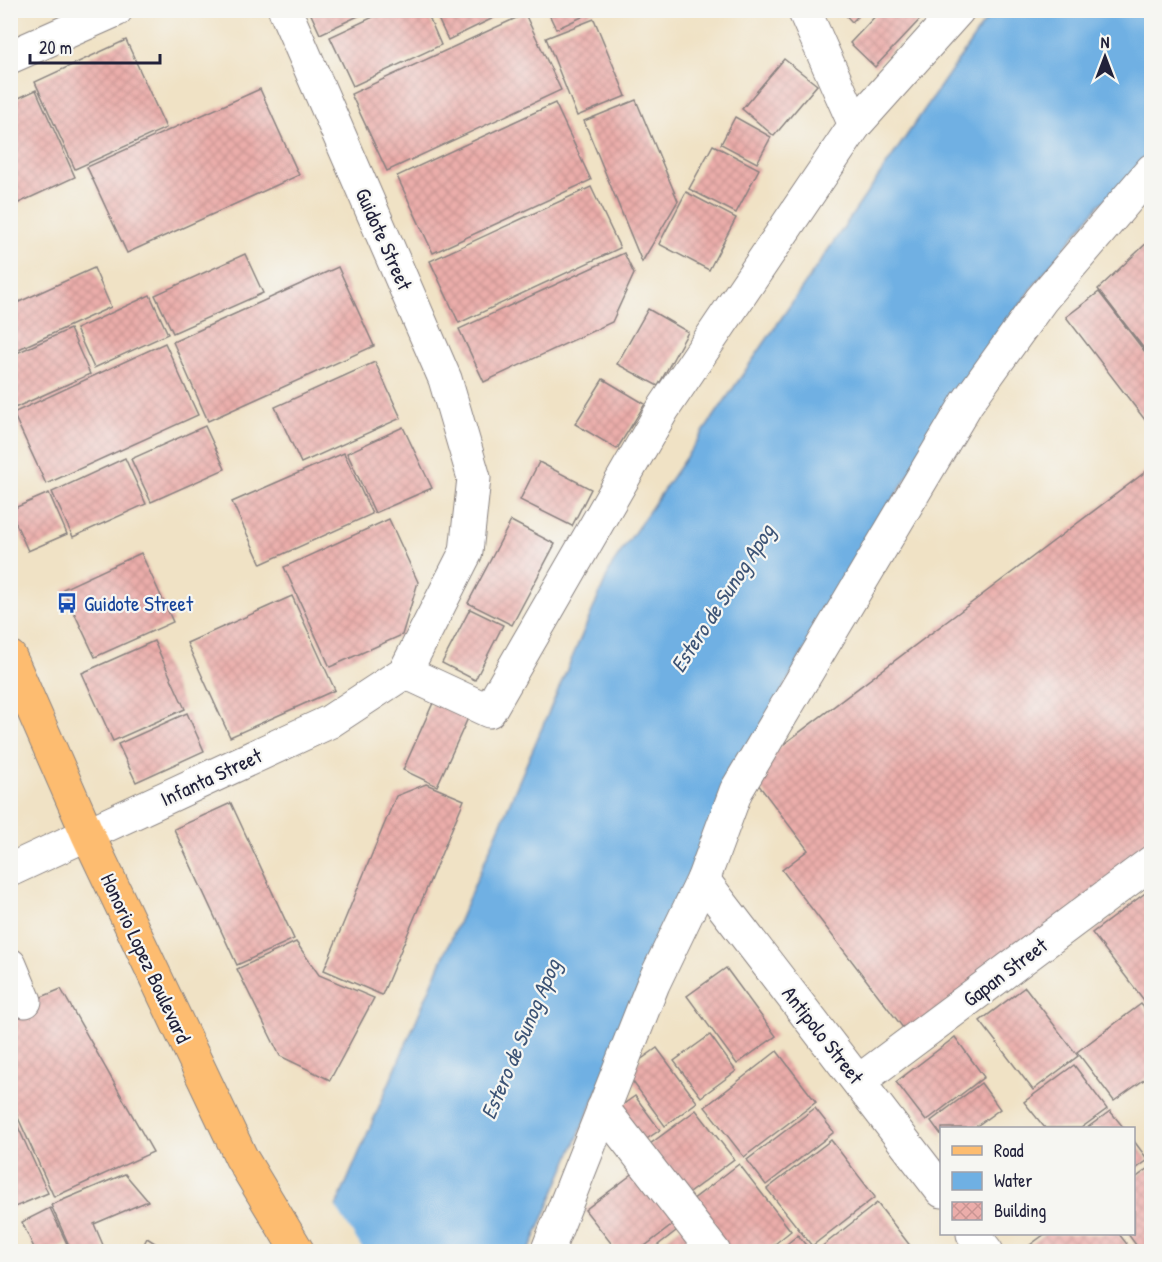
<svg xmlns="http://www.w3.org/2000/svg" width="1162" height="1262" font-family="'Patrick Hand',sans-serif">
	<defs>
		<pattern id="building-cross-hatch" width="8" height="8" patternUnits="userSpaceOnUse" patternTransform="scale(1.5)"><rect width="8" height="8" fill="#ebadaa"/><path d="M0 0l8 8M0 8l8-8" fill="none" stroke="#c99593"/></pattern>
	</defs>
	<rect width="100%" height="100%" fill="#f6f6f2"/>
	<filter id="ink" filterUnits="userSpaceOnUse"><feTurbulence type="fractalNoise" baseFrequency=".0167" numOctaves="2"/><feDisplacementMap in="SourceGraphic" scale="12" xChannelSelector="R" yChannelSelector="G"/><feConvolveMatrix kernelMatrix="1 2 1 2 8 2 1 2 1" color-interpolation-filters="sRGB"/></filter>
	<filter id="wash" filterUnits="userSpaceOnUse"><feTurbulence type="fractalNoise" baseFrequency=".008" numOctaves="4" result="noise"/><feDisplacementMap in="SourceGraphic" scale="24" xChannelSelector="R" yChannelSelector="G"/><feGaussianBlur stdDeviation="1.35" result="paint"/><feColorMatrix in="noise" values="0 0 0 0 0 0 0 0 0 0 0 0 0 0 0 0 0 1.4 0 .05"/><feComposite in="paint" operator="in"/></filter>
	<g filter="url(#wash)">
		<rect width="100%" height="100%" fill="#f0e2c5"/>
		<path fill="#6fb0e3" stroke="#48698f" stroke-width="1.5" d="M992 11H1151V159L1099 205 1036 283 977 366 848 571 722 801 529 1251 311 1252 335 1209 612 565Z"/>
		<path fill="#f0e2c5" d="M334 1204 364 1251 308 1252Z"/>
		<g id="blocks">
			<g fill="url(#building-cross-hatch)">
				<path d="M309 10H371L320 34Z"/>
				<path d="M388 10H426L441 45 353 86 330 37Z"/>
				<path d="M434 10H510L448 40Z"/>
				<path d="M547 10H597L556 29Z"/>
				<path d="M841 10H864L852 22Z"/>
				<path d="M881 10H929L875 67 850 43Z"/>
				<path d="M525 14 561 90 387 171 351 94Z"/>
				<path d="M594 19 626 96 577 116 546 38Z"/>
				<path d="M126 40 166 128 75 169 35 82Z"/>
				<path d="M784 59 817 85 774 136 742 109Z"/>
				<path d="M260 89 299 175 127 253 87 167Z"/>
				<path d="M36 90 75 177 10 207V102Z"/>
				<path d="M636 100 678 201 642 262 584 121Z"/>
				<path d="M555 103 591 180 433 253 397 176Z"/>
				<path d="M735 117 771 137 757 163 721 144Z"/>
				<path d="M713 145 759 169 736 213 689 189Z"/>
				<path d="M591 187 620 248 459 323 430 261Z"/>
				<path d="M686 192 736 218 709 270 659 244Z"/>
				<path d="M1152 238V359L1098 289Z"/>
				<path d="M624 253 634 274 612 322 484 382 459 329Z"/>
				<path d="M245 254 263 293 173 333 155 295Z"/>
				<path d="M338 267 374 346 208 421 173 342Z"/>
				<path d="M94 268 111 307 10 353V306Z"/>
				<path d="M10 276 18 293 10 296Z"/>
				<path d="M1099 292 1152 361V429L1066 317Z"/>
				<path d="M150 295 168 334 94 368 76 329Z"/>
				<path d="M648 309 688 332 658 386 617 364Z"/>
				<path d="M70 329 90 374 10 410V356Z"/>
				<path d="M165 343 198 415 46 484 13 413Z"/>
				<path d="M375 362 401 418 301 463 275 407Z"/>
				<path d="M603 379 645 404 617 449 575 424Z"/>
				<path d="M205 426 225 469 151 502 131 459Z"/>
				<path d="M403 427 432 488 375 513 347 453Z"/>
				<path d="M344 453 372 514 261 564 232 502Z"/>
				<path d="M125 458 146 504 73 537 52 492Z"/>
				<path d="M539 462 591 489 572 526 520 500Z"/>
				<path d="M1152 467V848L907 1033 782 870 808 850 748 771Z"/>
				<path d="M49 493 67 534 28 551 10 510Z"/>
				<path d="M389 519 418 582 402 635 330 667 284 567Z"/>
				<path d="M511 521 555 544 512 625 468 603Z"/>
				<path d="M141 553 173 622 95 657 63 589Z"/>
				<path d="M292 596 335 690 230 737 187 643Z"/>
				<path d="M470 609 503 625 475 680 442 663Z"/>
				<path d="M154 641 185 709 113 741 82 673Z"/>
				<path d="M433 703 468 718 437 786 403 770Z"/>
				<path d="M187 713 204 751 136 782 118 744Z"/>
				<path d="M426 784 464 800 382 995 324 970 396 796Z"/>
				<path d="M231 803 294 939 237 965 174 829Z"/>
				<path d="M1152 888V1001L1147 1004 1092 933Z"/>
				<path d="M296 942 319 975 374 998 330 1080 280 1056 237 969Z"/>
				<path d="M726 968 776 1036 737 1064 687 996Z"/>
				<path d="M1025 987 1078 1056 1033 1090 980 1021Z"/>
				<path d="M61 989 153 1152 54 1197 10 1100V1010Z"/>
				<path d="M1141 1004 1152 1018V1074L1114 1101 1077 1052Z"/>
				<path d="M710 1035 736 1071 701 1097 674 1061Z"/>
				<path d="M955 1037 984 1077 926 1121 896 1082Z"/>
				<path d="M657 1048 697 1102 665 1126 625 1071Z"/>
				<path d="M777 1051 816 1102 744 1157 705 1107Z"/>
				<path d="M1074 1065 1107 1109 1081 1128H1045L1024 1102Z"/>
				<path d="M981 1083 1000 1109 974 1128H942V1136L931 1121Z"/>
				<path d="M635 1096 660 1130 642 1142 617 1109Z"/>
				<path d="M815 1108 834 1132 766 1185 747 1160Z"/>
				<path d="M10 1109 48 1193 10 1209Z"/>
				<path d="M696 1110 734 1159 681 1199 642 1150Z"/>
				<path d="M1110 1111 1124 1128H1087Z"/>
				<path d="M831 1140 875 1197 812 1246 767 1189Z"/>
				<path d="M1134 1141 1148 1160 1134 1170Z"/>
				<path d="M739 1164 791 1231 765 1252H717L683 1207Z"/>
				<path d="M1152 1166V1252H1141L1128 1234H1134V1179Z"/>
				<path d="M639 1169 679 1220 637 1252H618L585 1210Z"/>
				<path d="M125 1174 148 1201 94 1224 106 1252H72L51 1205Z"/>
				<path d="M877 1203 915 1252H815Z"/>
				<path d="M50 1208 67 1244 49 1252H36L22 1222Z"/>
				<path d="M685 1224 706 1252H649Z"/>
				<path d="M1045 1234H1119L1133 1252H1029L1026 1248Z"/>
				<path d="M798 1235 811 1252H777Z"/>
				<path d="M147 1238 169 1252H140Z"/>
			</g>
		</g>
	</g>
	<g filter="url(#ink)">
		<use href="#blocks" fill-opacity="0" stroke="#898280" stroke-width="1.5"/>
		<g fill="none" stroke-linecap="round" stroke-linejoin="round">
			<g stroke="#898280" stroke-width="35">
				<g id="minor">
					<path d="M804 10 855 125"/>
					<path d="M10 57 116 10"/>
					<path d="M405 672 489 711 663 409 855 125 958 10"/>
					<path d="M10 870 329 722 405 672 466 552 474 478 445 379 285 10"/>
					<path d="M703 880 942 1191"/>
					<path d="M10 965 25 1001"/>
					<path d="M859 1081 1152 862"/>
					<path d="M603 1109 714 1252"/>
					<path d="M973 1234 987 1252"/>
					<path d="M547 1252 653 984 703 880 736 791 967 403 1041 300 1152 170"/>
				</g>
			</g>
			<g stroke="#898280" stroke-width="35">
				<path id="major" d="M10 657 88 835 241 1157 298 1252"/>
			</g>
			<use href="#minor" stroke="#fff" stroke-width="33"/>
			<use href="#major" stroke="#fdbc6f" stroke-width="33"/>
		</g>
	</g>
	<defs>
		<g id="bus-bare" transform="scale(1.62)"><path d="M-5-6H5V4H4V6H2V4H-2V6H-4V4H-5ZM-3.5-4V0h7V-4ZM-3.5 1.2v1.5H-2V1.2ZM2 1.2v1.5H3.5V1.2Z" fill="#1a4fb4" stroke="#f6f6f2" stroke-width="2.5" paint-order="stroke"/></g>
	</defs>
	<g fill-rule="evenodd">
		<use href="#bus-bare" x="67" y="603"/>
	</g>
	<g text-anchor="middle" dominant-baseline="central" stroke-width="4.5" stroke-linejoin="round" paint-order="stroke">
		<g font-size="21" fill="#22223b" stroke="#f6f6f2">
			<text transform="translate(384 239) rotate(66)">Guidote Street</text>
			<text transform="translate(211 777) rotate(-25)">Infanta Street</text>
			<text transform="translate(146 958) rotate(65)">Honorio Lopez Boulevard</text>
			<text transform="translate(1005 972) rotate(-37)">Gapan Street</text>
			<text transform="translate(823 1035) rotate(52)">Antipolo Street</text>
		</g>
		<g font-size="21" fill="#164399" stroke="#f6f6f2" text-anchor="start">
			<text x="84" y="603">Guidote Street</text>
		</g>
		<g font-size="22" font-style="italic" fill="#3d5476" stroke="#f6f6f2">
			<text transform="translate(722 598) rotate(-57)">Estero de Sunog Apog</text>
			<text transform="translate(520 1039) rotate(-67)">Estero de Sunog Apog</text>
		</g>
	</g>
	<rect width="1162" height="1262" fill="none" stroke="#f6f6f2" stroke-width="36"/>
	<rect x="940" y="1127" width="195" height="108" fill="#f6f6f2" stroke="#a1a1a9" stroke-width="1.5"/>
	<rect x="952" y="1146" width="30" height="9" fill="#fdbc6f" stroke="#a1a1a9" stroke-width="1.5"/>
	<text x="994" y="1157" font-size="18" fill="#22223b">Road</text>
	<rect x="952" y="1172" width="30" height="18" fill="#6fb0e3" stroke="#a1a1a9" stroke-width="1.5"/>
	<text x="994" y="1187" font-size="18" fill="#22223b">Water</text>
	<rect x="952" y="1202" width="30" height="18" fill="url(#building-cross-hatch)" stroke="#a1a1a9" stroke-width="1.5"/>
	<text x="994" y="1217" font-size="18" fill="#22223b">Building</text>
	<g transform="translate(1105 57)" stroke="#f6f6f2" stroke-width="4.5" paint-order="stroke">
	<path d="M0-4.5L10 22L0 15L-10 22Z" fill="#22223b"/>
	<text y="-9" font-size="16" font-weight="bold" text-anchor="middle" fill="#22223b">N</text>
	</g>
	<path d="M30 54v9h130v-9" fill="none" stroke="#22223b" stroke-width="3"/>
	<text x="39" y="54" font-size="18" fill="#22223b" stroke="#f6f6f2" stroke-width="4.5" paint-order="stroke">20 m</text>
</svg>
